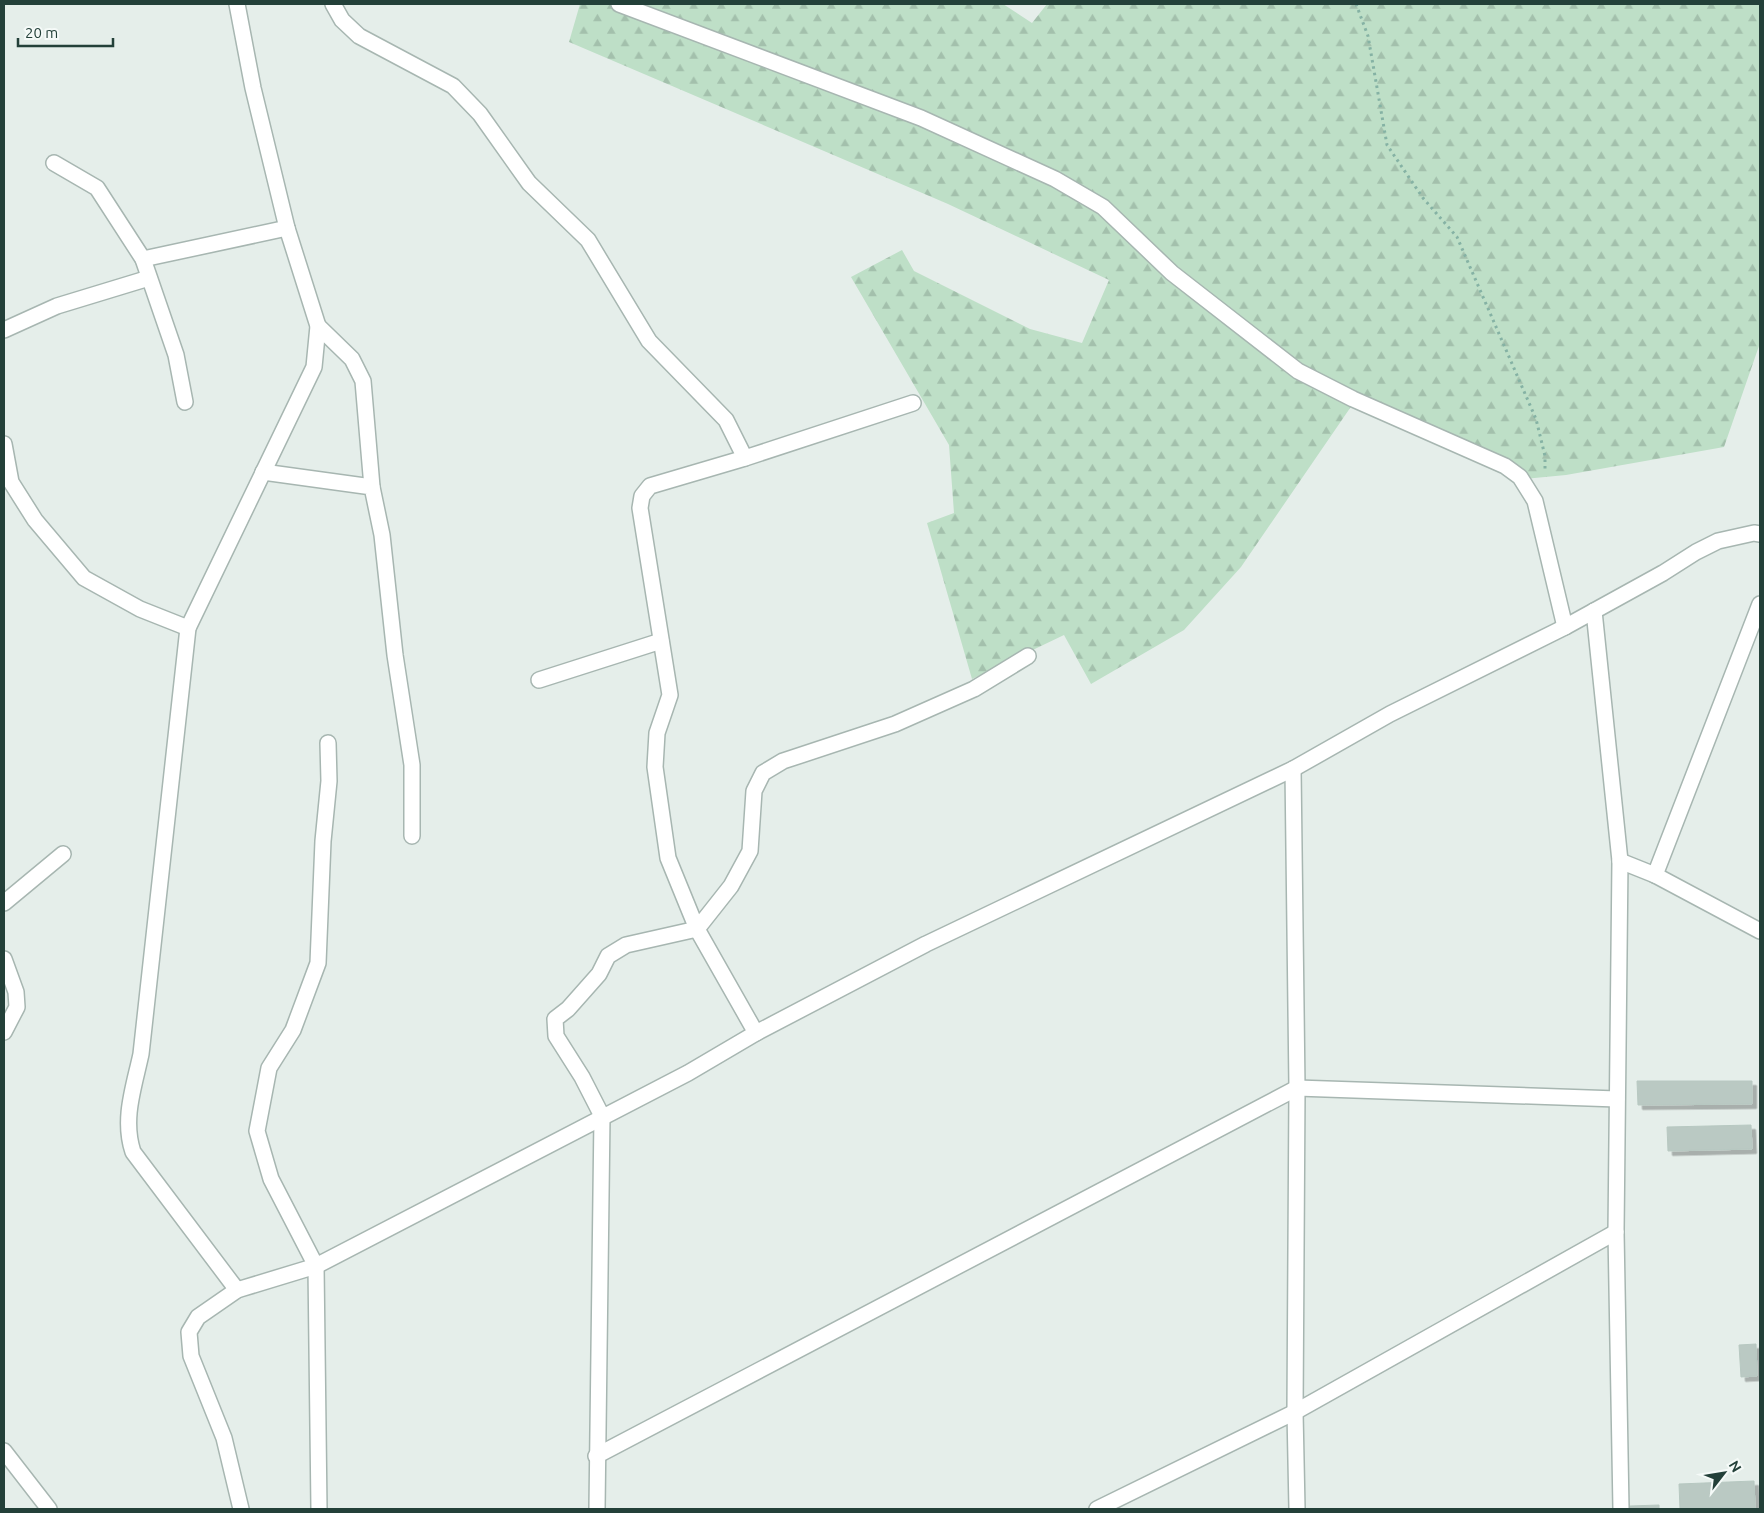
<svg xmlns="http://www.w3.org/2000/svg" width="1764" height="1513" font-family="Ubuntu,sans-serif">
	<defs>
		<pattern id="forest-firs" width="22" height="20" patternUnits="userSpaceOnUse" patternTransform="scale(1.25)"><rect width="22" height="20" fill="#bedfc7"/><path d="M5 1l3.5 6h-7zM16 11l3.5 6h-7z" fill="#a3c0ac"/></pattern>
		<filter id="shadow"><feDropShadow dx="4.5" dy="4.5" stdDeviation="0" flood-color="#0004"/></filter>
	</defs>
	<rect width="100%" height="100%" fill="#e5eeea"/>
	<path fill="url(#forest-firs)" d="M580 4H1003L1032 23 1047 4H1760V343L1724 447 1566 475 1514 480 1359 395 1241 567 1184 630 1091 684 1064 635 972 679 927 523 954 513 949 445 851 277 902 250 914 271 1030 329 1082 343 1109 280 948 204 569 42Z"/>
	<g fill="#bac9c3" stroke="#b7c8c1" filter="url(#shadow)">
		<path d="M1637 1081H1752V1104L1638 1105Z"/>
		<path d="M1751 1125 1752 1149 1668 1151 1667 1127Z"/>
		<path d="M1756 1344 1757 1376 1741 1377 1739 1345Z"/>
		<path d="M1754 1481 1755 1509H1680L1679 1484Z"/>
		<path d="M1659 1505V1509H1630V1506Z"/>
	</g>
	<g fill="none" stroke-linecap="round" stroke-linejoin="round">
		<g stroke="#a7b6b1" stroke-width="18">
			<g id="minor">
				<path d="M333 4 342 20 359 36 453 86 480 114 529 183 588 240 649 341 726 420 745 458"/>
				<path d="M619 4 921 118 1055 179 1103 207 1172 273 1298 371 1353 399 1505 466 1520 477 1535 501 1565 627"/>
				<path d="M54 163 97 188 143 259 176 355 185 402"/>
				<path d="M143 259 287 228"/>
				<path d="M318 326 352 359 363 381 372 487"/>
				<path d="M4 330 57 306 149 278"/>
				<path d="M4 444 11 482 35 520 84 578 140 609 188 628"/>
				<path d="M263 472 372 487 382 535 395 655 412 765V836"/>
				<path d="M1594 611 1620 861 1616 1232 1621 1509"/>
				<path d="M539 680 661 641"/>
				<path d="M1293 769 1297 1088 1295 1412 1297 1509"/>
				<path d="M1620 861 1655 875 1760 931"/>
				<path d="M1655 875 1760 604"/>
				<path d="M4 903 63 854"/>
				<path d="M4 959 16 992 17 1007 4 1032"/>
				<path d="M756 1033 697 929 668 858 655 767 657 733 670 695 640 508 642 496 650 486 745 458 913 403"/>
				<path d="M237 1290 133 1152C122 1119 134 1087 141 1054L188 628 314 367 318 326 287 228 253 88 237 4"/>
				<path d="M4 1451 49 1509"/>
				<path d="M596 1456 1297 1088 1617 1099"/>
				<path d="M241 1509 224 1438 191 1356 189 1332 198 1317 237 1290 316 1266 688 1073 756 1033 926 944 1293 769 1390 714 1565 627 1663 573 1696 552 1718 541 1754 533 1760 534"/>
				<path d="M319 1509 316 1266 271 1179 257 1131 269 1068 293 1030 318 963 323 841 329 781 328 743"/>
				<path d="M597 1509 602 1116 582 1077 556 1036 555 1019 568 1009 599 974 608 956 626 945 697 929 731 886 750 851 754 791 763 773 783 761 895 724 974 689 1028 656"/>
				<path d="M1097 1509 1295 1412 1616 1232"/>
			</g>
		</g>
		<path stroke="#85b2a4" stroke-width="3" stroke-dasharray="2.5 4" stroke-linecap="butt" d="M1356 4 1368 36 1387 145 1423 198 1457 237 1536 419 1545 456V470"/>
		<use href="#minor" stroke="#fff" stroke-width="15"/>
	</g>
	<rect width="1764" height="1513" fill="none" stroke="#234039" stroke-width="10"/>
	<g transform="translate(1724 1473) rotate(59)" stroke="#f5faf8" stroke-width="4" paint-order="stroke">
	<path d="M0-4L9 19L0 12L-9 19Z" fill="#234039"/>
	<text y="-8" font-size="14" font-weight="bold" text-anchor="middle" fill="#234039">N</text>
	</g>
	<path d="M18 38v8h95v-8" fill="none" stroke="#234039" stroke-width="2.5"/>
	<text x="25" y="38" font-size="15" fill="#234039" stroke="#f5faf8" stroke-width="4" paint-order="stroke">20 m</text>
</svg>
